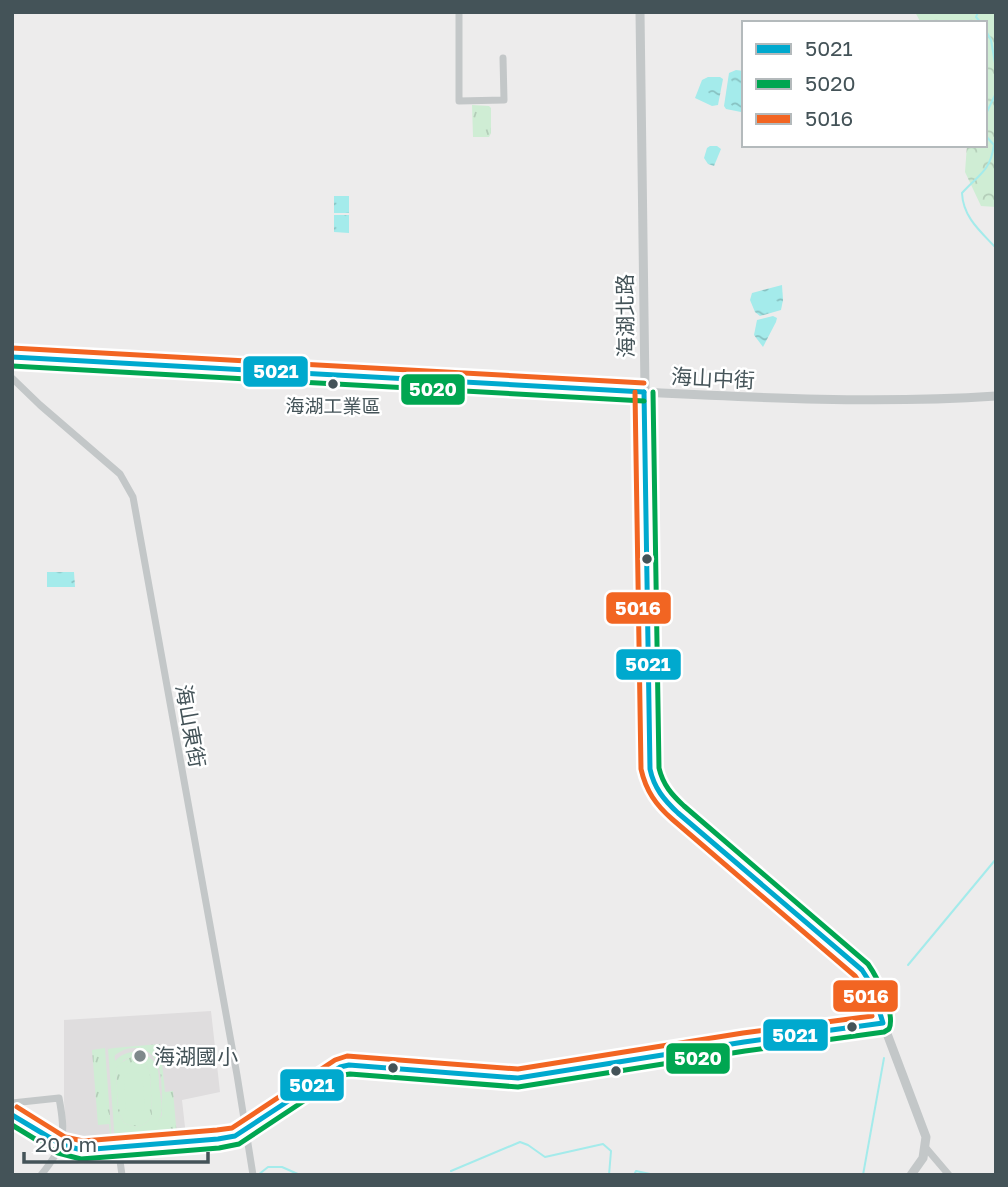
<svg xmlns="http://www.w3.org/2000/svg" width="1008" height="1187" font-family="'Golos Text','Noto Sans TC',sans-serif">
	<defs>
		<pattern id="grass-tufts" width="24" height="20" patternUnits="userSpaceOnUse" patternTransform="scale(1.75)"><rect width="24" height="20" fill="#cfedd4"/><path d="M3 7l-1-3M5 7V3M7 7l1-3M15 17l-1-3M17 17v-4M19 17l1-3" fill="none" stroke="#b3cdb8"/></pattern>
		<pattern id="forest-crowns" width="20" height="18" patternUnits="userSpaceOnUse" patternTransform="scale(1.75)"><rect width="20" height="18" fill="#cfedd4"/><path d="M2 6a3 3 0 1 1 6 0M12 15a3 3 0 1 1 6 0" fill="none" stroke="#b3cdb8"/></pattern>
		<pattern id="water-ripples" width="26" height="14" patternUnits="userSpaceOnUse" patternTransform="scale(1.75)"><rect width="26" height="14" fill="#a4ebeb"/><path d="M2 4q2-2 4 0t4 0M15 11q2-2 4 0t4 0" fill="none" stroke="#87c1c1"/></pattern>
	</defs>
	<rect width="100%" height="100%" fill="#edecec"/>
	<path fill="#dfddde" d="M211 1011 220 1092 182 1100 186 1136 89 1146 67 1141 64 1101V1020Z"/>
	<g fill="url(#grass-tufts)">
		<path d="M472 105 489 106 491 108V133L489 137H473Z"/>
		<path d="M160 1044 165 1092 173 1091 177 1137 120 1143V1130L125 1133 159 1120 162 1115C161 1095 167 1056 141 1049 130 1046 122 1050 114 1056V1048Z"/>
		<path d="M105 1048 112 1144 89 1146 88 1136 110 1134 109 1124 98 1125 92 1050Z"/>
		<path d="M131 1057 144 1061 150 1072 152 1115C146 1127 136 1129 124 1123L118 1111 116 1069 119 1064Z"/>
	</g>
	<path fill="url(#forest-crowns)" d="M915 12H996V207L981 206 965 172 967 145H985V23H921Z"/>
	<g fill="#cfedd4" fill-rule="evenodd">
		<path d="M114 1048 115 1061C126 1049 146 1048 156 1065 159 1070 159 1079 159 1086 160 1095 164 1109 160 1118 154 1136 135 1138 120 1130V1143H115L108 1049ZM131 1057 144 1061 150 1072 152 1115C146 1127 136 1129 124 1123L118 1111 116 1069 124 1060Z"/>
		<path d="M142 1072 145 1110 126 1111 124 1074Z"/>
	</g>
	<g fill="url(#water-ripples)">
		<path d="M736 70 744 71V110L741 112 726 109 724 106 729 73Z"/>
		<path d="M708 77H720L723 79 718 105 712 106 695 98 702 80Z"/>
		<path d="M710 146H717L721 149 714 166 708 164 704 158 707 148Z"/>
		<rect x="334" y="196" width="15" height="17"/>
		<path d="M334 215H349V233L334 232Z"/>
		<path d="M782 285 783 300 781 310 760 316 755 312 750 300 752 293Z"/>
		<path d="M773 316 777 318 776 322 763 347 754 335 757 320Z"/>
		<path d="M47 572H74L75 587H47Z"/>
	</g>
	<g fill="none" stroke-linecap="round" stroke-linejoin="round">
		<g stroke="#a4ebeb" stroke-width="2">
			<path d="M978 12 976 17 981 23"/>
			<path d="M985 29 991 40 996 69"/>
			<path d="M985 116 996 93V75"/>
			<path d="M985 135 994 145C990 172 979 174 962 193 963 217 980 231 996 248"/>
			<path d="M908 965 996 859"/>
			<path d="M451 1171 520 1142 528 1145 545 1157 603 1144 611 1151 609 1175"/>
			<path d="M258 1175 268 1167H282L300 1175"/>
			<path d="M430 1175 433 1174"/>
			<path d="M634 1175 636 1171 655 1175"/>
			<path d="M677 1175H686"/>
			<path d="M863 1175 884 1058"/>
		</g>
		<g stroke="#c3c7c8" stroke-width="7">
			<path d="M459 12V101L504 100 503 58"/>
			<path d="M12 357 644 392"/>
			<path d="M12 378 40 405 120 474 133 497 237 1075 253 1175"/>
			<path d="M12 1103 59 1098C66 1135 65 1146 41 1175"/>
			<path d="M118 1147 122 1175"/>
			<path d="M926 1148 949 1175"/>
		</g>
		<g stroke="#c3c7c8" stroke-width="9">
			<path d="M640 12 650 769C654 790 663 799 678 813L862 970 871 984 883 1023 926 1137 923 1158 911 1175"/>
			<path d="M644 392C761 398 878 404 996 396"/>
			<path d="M858 1024 869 1016 876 1000"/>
			<path d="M12 1115 62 1145 82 1150 218 1139 235 1136 340 1067 349 1065 518 1078 744 1042 883 1023"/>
		</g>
		<g stroke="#fff" stroke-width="10">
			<g id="bus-1">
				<path d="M12 357 644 392"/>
				<path d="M12 1115 62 1145 82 1150 218 1139 235 1136 340 1067 349 1065 518 1078 744 1042 883 1023 871 984 862 970 678 813C664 800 654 788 650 769L644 392"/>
			</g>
		</g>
		<g stroke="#fff" stroke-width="10">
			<g id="bus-2">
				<path d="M12 366 644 401"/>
				<path d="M12 1125 58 1153 81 1159 219 1148 239 1144 343 1075 350 1074 518 1087 745 1051 884 1032 889 1029C896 1014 877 977 868 964L684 806C672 795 663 785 659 768L653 392"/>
			</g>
		</g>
		<g stroke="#fff" stroke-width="10">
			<g id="bus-3">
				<path d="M12 348 644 383"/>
				<path d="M17 1107 65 1137 83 1141 217 1130 232 1128 335 1060 347 1056 518 1069 743 1033 872 1016 863 988 855 976 672 819C656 805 646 791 641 769L635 392"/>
			</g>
		</g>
		<use href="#bus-1" stroke="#00a9ce" stroke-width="5"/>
		<use href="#bus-2" stroke="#00a651" stroke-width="5"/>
		<use href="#bus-3" stroke="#f26522" stroke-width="5"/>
	</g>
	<g fill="#445358" stroke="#fff" stroke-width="2.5">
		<circle cx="333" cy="384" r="6"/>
		<circle cx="647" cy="559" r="6"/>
		<circle cx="852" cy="1027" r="6"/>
		<circle cx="393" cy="1068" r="6"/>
		<circle cx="616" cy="1071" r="6"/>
	</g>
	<circle fill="#7f898c" stroke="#fff" stroke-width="2.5" cx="140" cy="1056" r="7"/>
	<g text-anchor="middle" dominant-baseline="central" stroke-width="5" stroke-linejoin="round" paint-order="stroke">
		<g font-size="19" fill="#445358" stroke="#fff">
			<text x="333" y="405">海湖工業區</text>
		</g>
		<g font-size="21" fill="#445358" stroke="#fff">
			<text transform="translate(625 316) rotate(-91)">海湖北路</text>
			<text transform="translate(713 378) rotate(3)">海山中街</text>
			<text transform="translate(191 726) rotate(80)">海山東街</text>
		</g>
		<g font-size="21" fill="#445358" stroke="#fff" text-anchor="start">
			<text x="154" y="1056">海湖國小</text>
		</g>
	</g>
	<g stroke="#fff" stroke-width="2.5">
		<rect x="242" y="355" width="67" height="33" rx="7" fill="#00a9ce"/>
		<rect x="400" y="373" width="66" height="33" rx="7" fill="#00a651"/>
		<rect x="605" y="591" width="67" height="34" rx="7" fill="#f26522"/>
		<rect x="615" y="648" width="67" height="33" rx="7" fill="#00a9ce"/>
		<rect x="832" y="979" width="67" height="34" rx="7" fill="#f26522"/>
		<rect x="762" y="1018" width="67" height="34" rx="7" fill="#00a9ce"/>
		<rect x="665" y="1042" width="66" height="33" rx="7" fill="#00a651"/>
		<rect x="279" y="1068" width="66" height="34" rx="7" fill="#00a9ce"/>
	</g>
	<g font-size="19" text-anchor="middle" font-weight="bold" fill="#fff">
		<text x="276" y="378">5021</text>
		<text x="433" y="396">5020</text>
		<text x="638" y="615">5016</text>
		<text x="648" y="671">5021</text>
		<text x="866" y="1003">5016</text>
		<text x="795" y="1042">5021</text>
		<text x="698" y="1065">5020</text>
		<text x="312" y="1092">5021</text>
	</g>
	<rect width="1008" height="1187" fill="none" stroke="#445358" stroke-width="28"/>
	<rect x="742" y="21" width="245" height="126" fill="#ffffff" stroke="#b4babc" stroke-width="2"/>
	<rect x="756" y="44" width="35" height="10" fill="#00a9ce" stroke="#b4babc" stroke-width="2"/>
	<text x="805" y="56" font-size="21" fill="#445358">5021</text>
	<rect x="756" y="79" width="35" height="10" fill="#00a651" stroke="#b4babc" stroke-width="2"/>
	<text x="805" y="91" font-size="21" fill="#445358">5020</text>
	<rect x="756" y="114" width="35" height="10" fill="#f26522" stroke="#b4babc" stroke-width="2"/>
	<text x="805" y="126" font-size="21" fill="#445358">5016</text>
	<path d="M24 1152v10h184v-10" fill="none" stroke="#445358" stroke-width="3.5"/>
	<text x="35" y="1152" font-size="21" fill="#445358" stroke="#ffffff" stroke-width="5" paint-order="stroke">200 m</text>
</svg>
